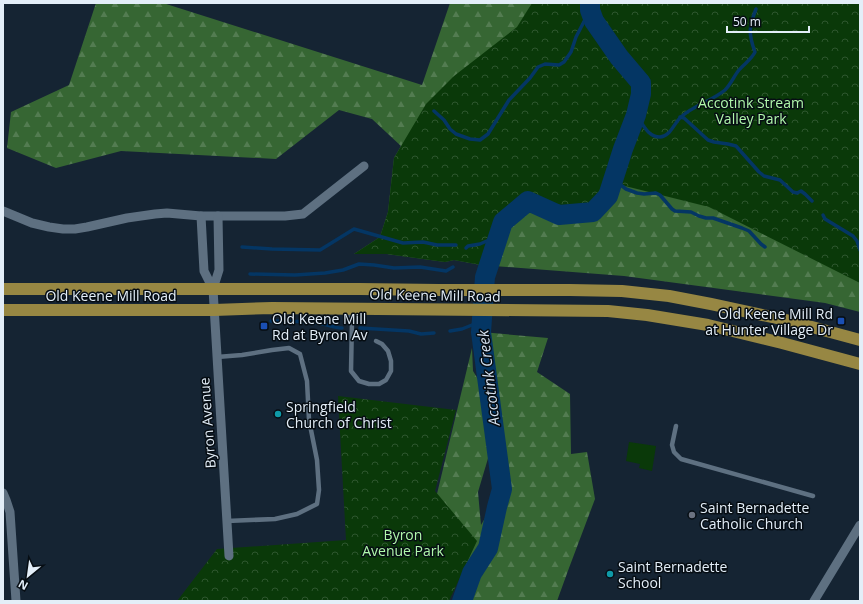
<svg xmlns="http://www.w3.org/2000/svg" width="863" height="604" font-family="'Open Sans',sans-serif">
	<defs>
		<pattern id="forest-firs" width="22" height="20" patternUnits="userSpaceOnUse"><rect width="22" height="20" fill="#366633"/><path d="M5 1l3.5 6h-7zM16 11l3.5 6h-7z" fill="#537c51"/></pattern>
		<pattern id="park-crowns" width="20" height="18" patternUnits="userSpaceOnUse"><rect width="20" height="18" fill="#0a3909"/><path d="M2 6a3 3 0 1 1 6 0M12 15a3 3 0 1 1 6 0" fill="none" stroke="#2e562e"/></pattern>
	</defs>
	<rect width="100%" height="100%" fill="#152433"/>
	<path fill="#0a3909" d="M629 442 656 446 652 471 639 468 640 464 626 461Z"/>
	<g fill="url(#forest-firs)" fill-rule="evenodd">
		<path d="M96 3H163L422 85 450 3H860V312L825 303 624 276 481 265 454 260 445 262 387 254H354L380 237 388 212 394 158 401 146 372 119 339 110 276 159 121 151 56 168 7 148 11 112 69 85Z"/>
		<path d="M481 332 548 338 537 372 570 394 571 454 587 452 595 499 569 568 557 601H454L460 587 472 541 436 498 472 348 473 371 487 394ZM497 428 502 489 481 525 478 492Z"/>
	</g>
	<g fill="url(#park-crowns)">
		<path d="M532 3H860V283L709 207 605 181 589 208 516 214 481 265 454 260 445 262 387 254H354L380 237 388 212 394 158 426 104 454 76 517 27Z"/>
		<path d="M338 396 456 410 435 491 477 541 449 601H177L217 549 346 540Z"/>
	</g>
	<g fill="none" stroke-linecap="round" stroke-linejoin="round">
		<g stroke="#043664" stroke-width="3.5">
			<path d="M434 111 444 120 450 129 456 134 470 139 480 140 488 134 509 100 530 78 538 67 545 64 559 65 564 62 571 52 576 37 590 10"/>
			<path d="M636 115C643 123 647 137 660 137 670 137 674 123 681 117 694 105 712 101 725 90 731 84 734 76 739 70 745 63 751 60 755 52 748 33 749 27 756 9"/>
			<path d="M680 117 684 118 708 140 714 142 728 144 736 146 759 172 764 176 780 180 793 192 797 193 801 191 805 194 812 201"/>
			<path d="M613 179 626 189 637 193 644 194 656 193 660 195 672 209 675 211 691 212 699 216 706 218H713L742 228 749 231 761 244 765 247"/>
			<path d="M823 215 825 219 853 236 857 241 860 250"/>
			<path d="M242 247 272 249 320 250 333 242 354 229 403 243 423 242 437 245H456"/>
			<path d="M466 248 468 246 480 244 498 236"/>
			<path d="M250 274 295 275 325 273 343 270 359 264 374 265 394 268 420 267 446 271 453 267"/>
			<path d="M271 321C287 321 302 321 318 323 326 324 334 328 342 328"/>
			<path d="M360 328 409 331 421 334 434 333"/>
			<path d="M450 331 462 329 482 321"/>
		</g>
		<path stroke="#043664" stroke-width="20" d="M462 601 472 573 488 548 497 507 502 489 481 332 485 277 503 222 528 201 559 215 593 212 608 196 623 149 636 115 641 94V83L619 57 594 21 590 10V3"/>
		<g stroke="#5e7081" stroke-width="4.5">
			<path d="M349 310 352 320 351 371 359 381 369 384H379L386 380 391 371V361L388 351 382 344 376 341"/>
			<path d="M217 357 242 355 272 350 289 348 300 354 307 381 309 420 317 460 319 490 317 504 297 514 275 519 227 521"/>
			<path d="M676 426 672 445 674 452 681 459 813 496"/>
		</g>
		<g stroke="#5e7081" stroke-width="9">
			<path d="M3 211 32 223 49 227 63 229H75L87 227 127 218 155 214 167 213 201 216H285L303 214 364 166"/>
			<path d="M201 216 204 271 213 289 229 556"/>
			<path d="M213 289 219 270 218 216"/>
			<path d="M3 493 6 500 10 512 16 601"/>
			<path d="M814 601 860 525"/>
		</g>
		<g stroke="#978743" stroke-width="12">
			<path d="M3 289H360L439 290H570L622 291 669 296 711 304 786 320 860 340"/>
			<path d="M3 310H214L272 308 608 311 647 315 708 325 782 343 860 364"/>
		</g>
	</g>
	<g fill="#1a4fb4" stroke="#060d13" stroke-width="1.5">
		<rect x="837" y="317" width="8" height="8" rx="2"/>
		<rect x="260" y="322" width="8" height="8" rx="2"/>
	</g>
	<g fill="#0f9aa8" stroke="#060d13" stroke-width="1.5">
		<circle cx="278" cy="414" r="4"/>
		<circle cx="610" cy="574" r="4"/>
	</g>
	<circle fill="#6b7280" stroke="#060d13" stroke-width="1.5" cx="692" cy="515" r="4"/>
	<g text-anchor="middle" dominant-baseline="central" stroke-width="3" stroke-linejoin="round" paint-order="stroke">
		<g font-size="14" fill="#b0f8ab" stroke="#060d13">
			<text x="751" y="102">Accotink Stream<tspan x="751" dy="16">Valley Park</tspan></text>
			<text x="403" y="534">Byron<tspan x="403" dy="16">Avenue Park</tspan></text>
		</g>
		<g font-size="14" fill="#e3eef8" stroke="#060d13">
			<text x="111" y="295">Old Keene Mill Road</text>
			<text transform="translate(435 295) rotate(1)">Old Keene Mill Road</text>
			<text transform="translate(207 423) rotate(-94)">Byron Avenue</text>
		</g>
		<g font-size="14" fill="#e3eef8" stroke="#060d13" text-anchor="start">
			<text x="833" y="313" text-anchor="end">Old Keene Mill Rd<tspan x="833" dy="16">at Hunter Village Dr</tspan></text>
			<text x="272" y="318">Old Keene Mill<tspan x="272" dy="16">Rd at Byron Av</tspan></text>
			<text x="286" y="406">Springfield<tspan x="286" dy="16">Church of Christ</tspan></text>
			<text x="700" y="507">Saint Bernadette<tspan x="700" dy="16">Catholic Church</tspan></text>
			<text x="618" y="566">Saint Bernadette<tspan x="618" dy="16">School</tspan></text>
		</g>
		<g font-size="15" font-style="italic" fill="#d7e4f3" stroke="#060d13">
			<text transform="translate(488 378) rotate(-97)">Accotink Creek</text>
		</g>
	</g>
	<rect width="863" height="604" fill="none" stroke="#e3eef8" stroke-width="8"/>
	<g transform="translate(28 576) rotate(209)" stroke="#060d13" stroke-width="3" paint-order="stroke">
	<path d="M0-3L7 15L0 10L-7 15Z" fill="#e3eef8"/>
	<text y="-6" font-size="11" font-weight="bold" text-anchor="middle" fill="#e3eef8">N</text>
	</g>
	<path d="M727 26v6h82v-6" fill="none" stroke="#e3eef8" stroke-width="2"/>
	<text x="733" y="26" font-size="12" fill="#e3eef8" stroke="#060d13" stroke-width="3" paint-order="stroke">50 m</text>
</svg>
